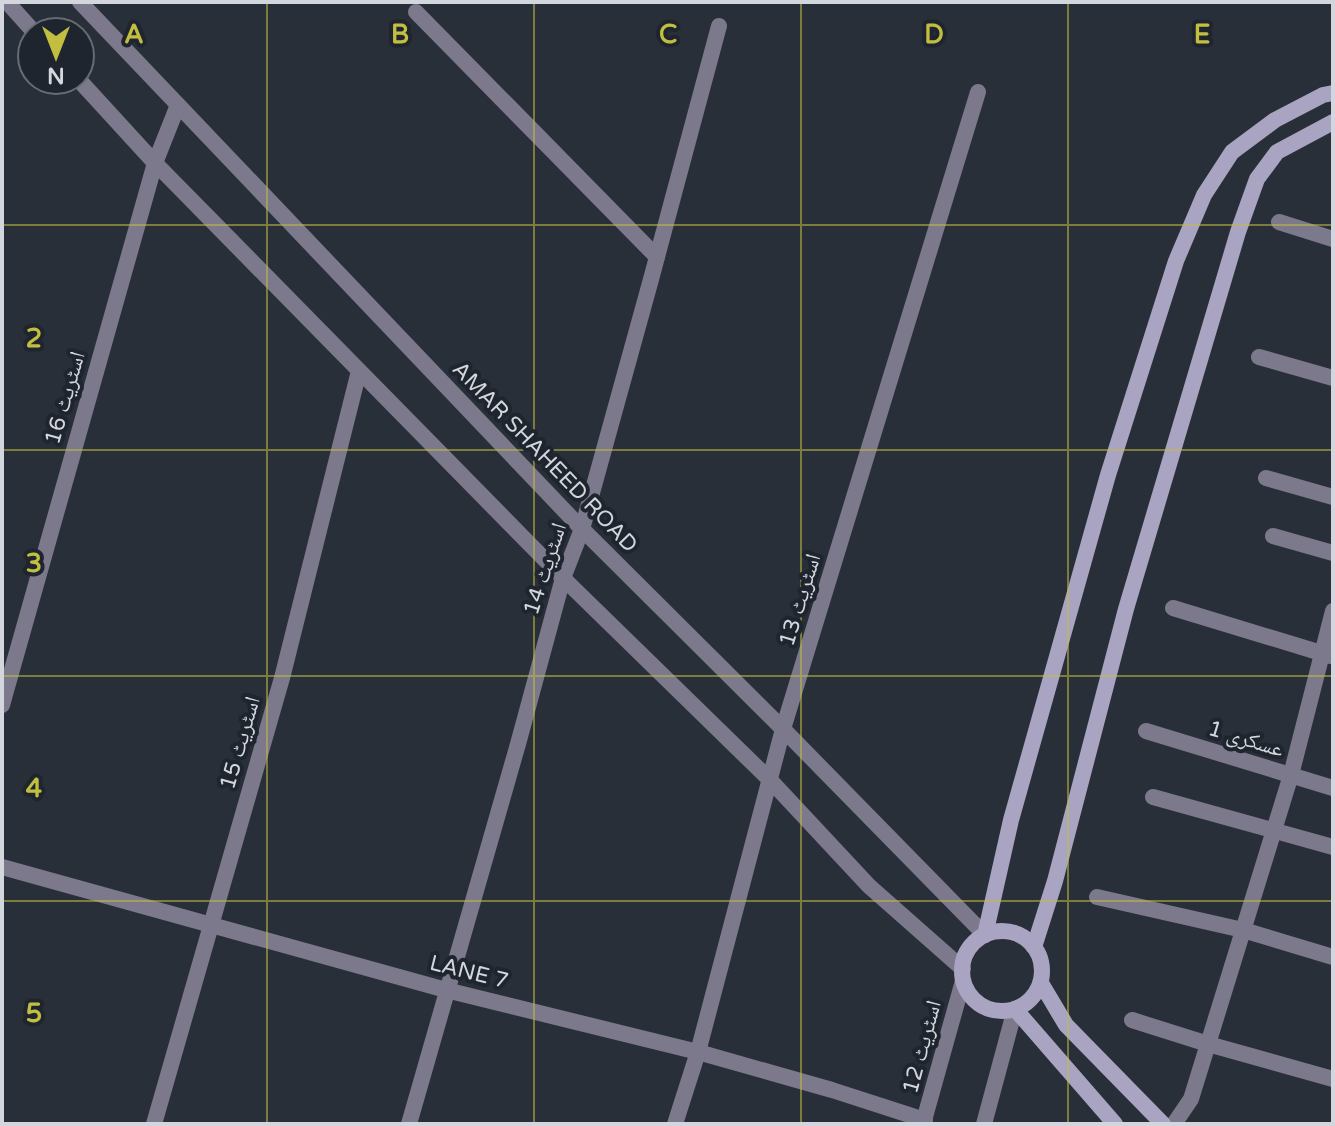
<svg xmlns="http://www.w3.org/2000/svg" width="1335" height="1126" font-family="'Varela Round','Noto Naskh Arabic',sans-serif">
	<rect width="100%" height="100%" fill="#292f39"/>
	<g fill="none" stroke-linecap="round" stroke-linejoin="round">
		<g stroke="#7c798c" stroke-width="16">
			<path d="M7 2 34 32"/>
			<path d="M80 2 582 529 783 729 985 935"/>
			<path d="M416 12 657 257"/>
			<path d="M79 80 155 163 563 578 770 780 869 886 963 969"/>
			<path d="M1279 222 1333 239"/>
			<path d="M1259 357 1333 378"/>
			<path d="M1266 478 1333 497"/>
			<path d="M1273 536 1333 553"/>
			<path d="M1173 608 1331 656"/>
			<path d="M2 705 155 163 178 105"/>
			<path d="M1146 731 1333 788"/>
			<path d="M1153 797 1333 847"/>
			<path d="M2 867 446 990 698 1052 832 1090 925 1120"/>
			<path d="M1097 897 1243 930 1333 957"/>
			<path d="M1132 1020 1208 1044 1333 1079"/>
			<path d="M154 1124 282 678 359 371"/>
			<path d="M409 1124 518 744 563 578 582 529 650 283 719 26"/>
			<path d="M675 1124 698 1052 783 729 978 92"/>
			<path d="M1174 1124 1191 1099 1291 775 1333 611"/>
		</g>
		<g stroke="#7c798c" stroke-width="16">
			<path d="M923 1124 963 981"/>
			<path d="M984 1124 1015 1009"/>
		</g>
		<g stroke="#a8a4c1" stroke-width="16">
			<circle cx="1002" cy="971" r="40"/>
			<path d="M985 935 1011 820 1108 475 1176 261 1204 195 1232 152 1275 120 1323 95 1333 93"/>
			<path d="M1034 947 1055 881 1126 609 1238 232 1257 179 1277 152 1333 122"/>
			<path d="M1041 983 1066 1025 1163 1124"/>
			<path d="M1015 1009 1115 1124"/>
		</g>
	</g>
	<path fill="none" stroke="#c1be40" stroke-width="2" stroke-opacity="0.55" d="M267 2V1124M534 2V1124M801 2V1124M1068 2V1124M2 225H1333M2 450H1333M2 676H1333M2 901H1333"/>
	<g text-anchor="middle" dominant-baseline="central" stroke-width="8" stroke-linejoin="round" paint-order="stroke">
		<g font-size="22" fill="#d3d7dd" stroke="#1f252e">
			<text transform="translate(65 398) rotate(-74)">اسٹریٹ 16</text>
			<text transform="translate(545 457) rotate(46)">AMAR SHAHEED ROAD</text>
			<text transform="translate(545 569) rotate(-72)">اسٹریٹ 14</text>
			<text transform="translate(800 600) rotate(-73)">اسٹریٹ 13</text>
			<text transform="translate(1246 739) rotate(17)">عسکری 1</text>
			<text transform="translate(240 743) rotate(-74)">اسٹریٹ 15</text>
			<text transform="translate(469 972) rotate(14)">LANE 7</text>
			<text transform="translate(922 1047) rotate(-75)">اسٹریٹ 12</text>
		</g>
	</g>
	<g font-size="26" text-anchor="middle" font-weight="bold" fill="#c1be40" stroke="#1f252e" stroke-width="8" stroke-linejoin="round" paint-order="stroke">
		<text x="134" y="43">A</text>
		<text x="400" y="43">B</text>
		<text x="668" y="43">C</text>
		<text x="934" y="43">D</text>
		<text x="1202" y="43">E</text>
		<text x="34" y="347">2</text>
		<text x="34" y="572">3</text>
		<text x="34" y="797">4</text>
		<text x="34" y="1022">5</text>
	</g>
	<rect width="1335" height="1126" fill="none" stroke="#d3d7dd" stroke-width="8"/>
	<g transform="translate(56 56) rotate(180)"><circle r="38" fill="#1f252e" stroke="#676c74" stroke-width="2"/>
	<path d="M0-6L14 30L0 20L-14 30Z" fill="#c1be40"/>
	<text y="-12" font-size="22" font-weight="bold" text-anchor="middle" fill="#d3d7dd">N</text>
	</g>
</svg>
